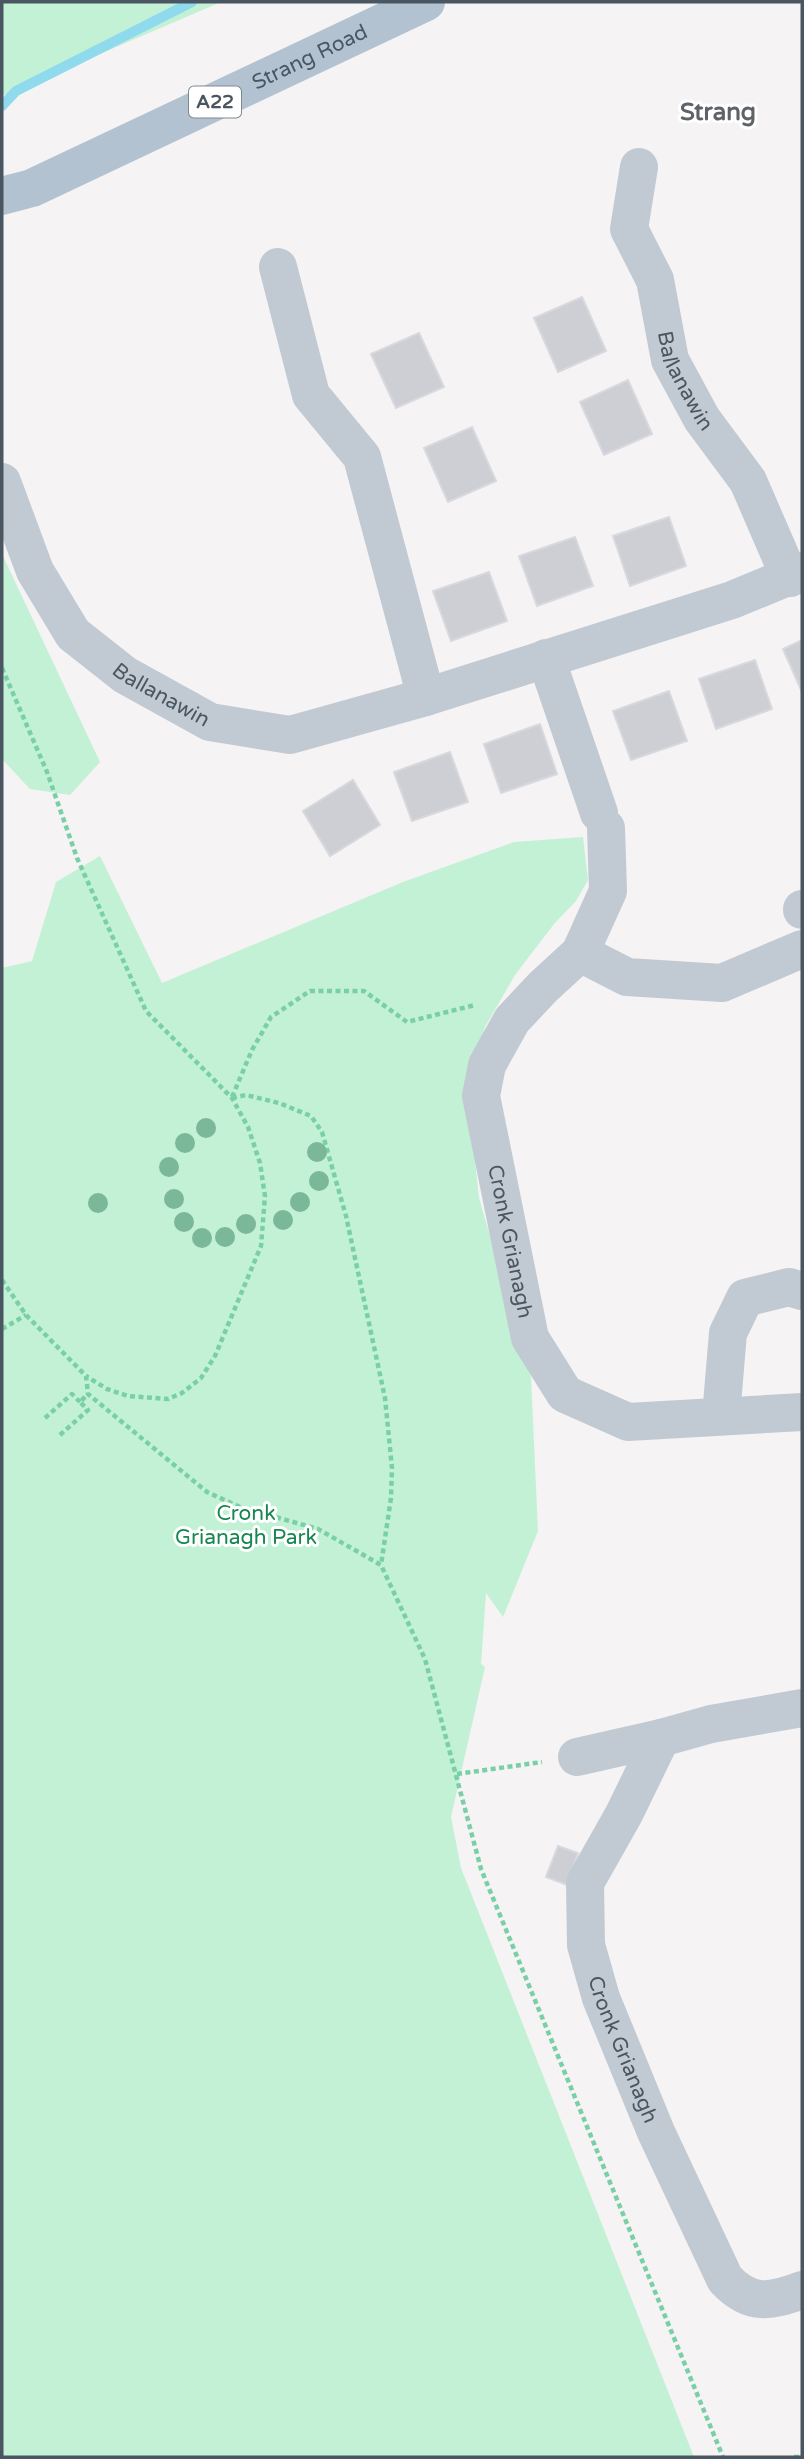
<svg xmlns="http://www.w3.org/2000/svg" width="804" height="2459" font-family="'Varela Round',sans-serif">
	<rect width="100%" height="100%" fill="#f5f3f3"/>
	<g fill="#c3f1d5">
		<path d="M2 2H221L2 96Z"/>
		<path d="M2 554 100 762 70 795 30 789 2 759Z"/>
		<path d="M583 837 588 880 576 901 554 924 515 975 485 1027 467 1086 479 1198 531 1377 538 1531 503 1617 486 1593 481 1664 485 1667 451 1817 461 1868 694 2457H2V968L32 961 56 882 100 856 162 983 403 882 514 842Z"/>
	</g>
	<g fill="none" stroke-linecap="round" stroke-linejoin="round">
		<path stroke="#90daee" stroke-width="10" d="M2 106 16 91 192 2"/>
	</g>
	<g fill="#cdcfd5" stroke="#d7d9de" stroke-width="2">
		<path d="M582 297 606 351 558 372 534 318Z"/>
		<path d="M419 333 444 387 396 408 371 354Z"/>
		<path d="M628 380 652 434 604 455 580 402Z"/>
		<path d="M472 427 496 481 448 502 424 448Z"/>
		<path d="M669 517 686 566 630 586 613 536Z"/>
		<path d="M575 537 593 586 537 606 519 556Z"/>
		<path d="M489 572 507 621 451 641 433 591Z"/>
		<path d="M802 640V692L783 649Z"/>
		<path d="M755 660 772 709 716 729 699 679Z"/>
		<path d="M669 691 687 741 631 760 613 711Z"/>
		<path d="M540 724 557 774 501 793 484 744Z"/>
		<path d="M450 752 468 802 412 821 394 772Z"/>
		<path d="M353 780 380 825 330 856 303 811Z"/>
		<path d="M558 1846 578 1853 567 1885 546 1877Z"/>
	</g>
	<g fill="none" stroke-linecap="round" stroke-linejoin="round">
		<g stroke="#7ad0a6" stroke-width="4.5" stroke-dasharray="5 3.5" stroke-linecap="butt">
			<path d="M2 668 47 772 77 858 146 1011 232 1098 248 1127 260 1163 265 1196 261 1246 215 1356 201 1378 182 1393 168 1399 128 1396 107 1389 86 1376"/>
			<path d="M232 1097 252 1050 271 1017 310 991H364L407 1022 475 1005"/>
			<path d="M232 1098 246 1095 279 1103 311 1116 322 1132 346 1216 385 1398 392 1468 391 1498 381 1565"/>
			<path d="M2 1280 26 1315 86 1376 88 1394 207 1492 240 1507 318 1529 381 1565 425 1659 481 1869 723 2457"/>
			<path d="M2 1329 26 1315"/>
			<path d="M45 1418 72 1394 80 1402"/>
			<path d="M60 1435 88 1410 80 1402 88 1394"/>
			<path d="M457 1774 542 1762"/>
			<path d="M794 2457H802"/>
		</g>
		<g stroke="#c1cad2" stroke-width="38">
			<path id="s1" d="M639 167 629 229 655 280 670 360 702 419 748 481 790 578"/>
			<path d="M278 267 311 395 362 457 426 697"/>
			<path id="s2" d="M2 482 35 571 73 634 125 675 210 722 290 735 426 697 732 600 802 571"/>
			<path d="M546 658 599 813"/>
			<path id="s3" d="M606 828 608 891 580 953 543 987 512 1020 487 1065 481 1096 530 1338 565 1394 628 1422 802 1412"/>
			<path d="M802 909V910"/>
			<path d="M580 953 627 977 722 983 802 949"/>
			<path d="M721 1416 728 1333 745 1298 789 1287 802 1291"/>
			<path id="s4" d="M802 1708 711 1724 661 1738 624 1814 585 1883 586 1945 601 1998 656 2132 725 2279C750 2306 770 2302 802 2290"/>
			<path d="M577 1757 661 1738"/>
		</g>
		<path stroke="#b3c2d1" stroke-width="38" id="s5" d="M2 196 32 188 426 2"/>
	</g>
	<g fill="#7bb799">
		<circle cx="206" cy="1128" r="10"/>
		<circle cx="185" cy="1143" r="10"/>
		<circle cx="317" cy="1152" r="10"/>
		<circle cx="169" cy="1167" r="10"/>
		<circle cx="319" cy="1181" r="10"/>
		<circle cx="174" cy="1199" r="10"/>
		<circle cx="300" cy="1202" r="10"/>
		<circle cx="98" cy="1203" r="10"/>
		<circle cx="283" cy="1220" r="10"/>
		<circle cx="184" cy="1222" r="10"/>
		<circle cx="246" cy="1224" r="10"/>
		<circle cx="225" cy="1237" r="10"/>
		<circle cx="202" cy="1238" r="10"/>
	</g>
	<g text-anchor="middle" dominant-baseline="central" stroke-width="6" stroke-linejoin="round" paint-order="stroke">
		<rect fill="#fff" stroke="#808990" stroke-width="2" x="189" y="86.5" width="52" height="31" rx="5"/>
		<g font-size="19" font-weight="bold" fill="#4a5661">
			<text x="215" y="102">A22</text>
		</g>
		<g font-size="21" fill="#4a5661" stroke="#fff">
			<text stroke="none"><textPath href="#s5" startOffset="338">Strang Road</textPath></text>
			<text stroke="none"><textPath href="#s1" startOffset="226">Ballanawin</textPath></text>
			<text stroke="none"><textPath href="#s2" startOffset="276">Ballanawin</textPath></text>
			<text stroke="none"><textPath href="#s3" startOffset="458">Cronk Grianagh</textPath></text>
			<text stroke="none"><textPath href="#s4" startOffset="481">Cronk Grianagh</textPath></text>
		</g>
		<g font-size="21" fill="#17864f" stroke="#fff">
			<text x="246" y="1513">Cronk<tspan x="246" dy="24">Grianagh Park</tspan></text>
		</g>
		<g font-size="24" font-weight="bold" fill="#5f6368" stroke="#fff">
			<text x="718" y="112">Strang</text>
		</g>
	</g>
	<rect width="804" height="2459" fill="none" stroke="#4a5661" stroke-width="7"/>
</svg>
